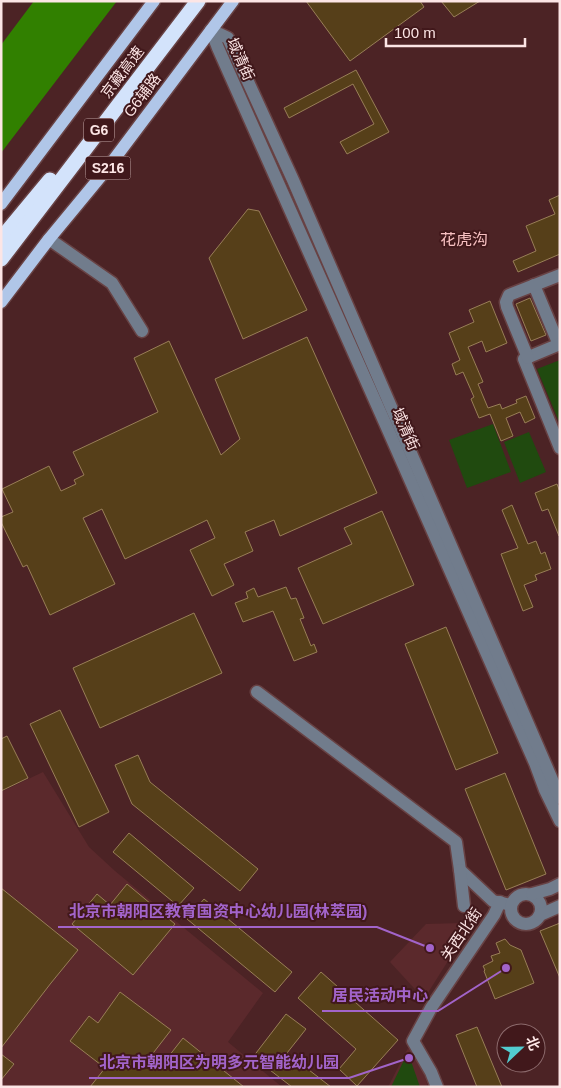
<svg xmlns="http://www.w3.org/2000/svg" width="561" height="1088" font-family="Helvetica,'Noto Sans SC',sans-serif">
	<rect width="100%" height="100%" fill="#4c2325"/>
	<g fill="#5b292c">
		<path d="M43 772 89 847 115 871 263 993 228 1042 282 1087H1V792Z"/>
		<path d="M464 923 465 934 424 999 390 962 426 924Z"/>
		<path d="M408 1048 422 1067 428 1087H388Z"/>
	</g>
	<g fill="#204a0f">
		<path d="M560 360V424L537 369Z"/>
		<path d="M493 424 511 472 467 488 449 440Z"/>
		<path d="M529 432 546 472 520 483 504 442Z"/>
		<path d="M406 1056 411 1061 420 1087H391Z"/>
	</g>
	<path fill="#318000" d="M34 1H117L1 153V45Z"/>
	<g fill="#563f19" stroke="#987e57">
		<path d="M306 1H420L424 7 350 61Z"/>
		<path d="M441 1H480L454 17Z"/>
		<path d="M356 70 389 132 347 154 340 142 374 124 353 84 289 118 284 108Z"/>
		<path d="M560 195V254L518 272 513 261 536 251 526 226 555 214 549 200Z"/>
		<path d="M248 209 259 211 307 310 243 339 209 258Z"/>
		<path d="M530 298 546 335 531 341 516 304Z"/>
		<path d="M490 301 507 343 486 352 482 341 468 347 483 382 478 384 488 408 500 404 502 409 517 403 516 400 526 396 535 418 525 423 520 412 506 418 513 436 501 441 490 414 479 418 471 399 474 397 463 372 456 375 452 364 460 360 449 333 474 322 469 310Z"/>
		<path d="M307 337 377 493 280 536 274 520 245 532 253 551 224 564 234 585 212 596 190 550 215 538 207 520 125 559 102 509 83 518 115 584 50 615 27 565 23 567 1 522V517L13 512 2 489 49 466 61 491 76 484 74 480 84 475 73 452 158 412 134 358 169 341 221 455 240 439 215 379Z"/>
		<path d="M557 484 560 492 559 536 548 509 542 511 535 493Z"/>
		<path d="M512 505 528 544 536 541 541 554 545 552 551 569 535 575 537 580 524 585 533 607 523 611 501 554 518 548 502 510Z"/>
		<path d="M382 511 414 585 323 624 298 568 352 544 344 528Z"/>
		<path d="M286 587 291 599 296 598 304 618 300 619 311 646 314 644 317 652 294 661 273 611 243 622 235 603 248 598 246 592 254 588 258 597Z"/>
		<path d="M194 613 222 673 100 728 73 668Z"/>
		<path d="M446 627 498 753 456 770 405 644Z"/>
		<path d="M60 710 109 812 79 827 30 724Z"/>
		<path d="M7 736 28 778 1 791V739Z"/>
		<path d="M138 755 150 782 258 869 240 891 132 804 115 765Z"/>
		<path d="M505 773 546 874 506 890 465 789Z"/>
		<path d="M129 833 194 888 178 906 113 852Z"/>
		<path d="M127 884 175 924 133 975 72 924 97 894 110 905Z"/>
		<path d="M1 888 78 950 51 983 1 1048Z"/>
		<path d="M204 899 292 972 275 992 187 919Z"/>
		<path d="M560 923V978L540 931Z"/>
		<path d="M505 939 510 945 521 950 534 983 495 999 484 971 485 970 483 966 493 961 491 956 500 953 496 943Z"/>
		<path d="M321 972 398 1040 357 1086 339 1069 356 1049 298 998Z"/>
		<path d="M120 992 171 1030 147 1061 158 1070 183 1038 244 1087H90L105 1068 70 1041 89 1016 98 1023Z"/>
		<path d="M286 1014 306 1029 287 1053 331 1087H292L253 1057Z"/>
		<path d="M477 1027 502 1087H477L456 1035Z"/>
		<path d="M1 1054 14 1064 1 1080Z"/>
	</g>
	<g fill="none" stroke-linecap="round" stroke-linejoin="round">
		<g stroke="#684244" stroke-width="15">
			<g id="minor">
				<path d="M211 30 218 48 385 423 535 763 545 790 560 821"/>
				<path d="M211 30 228 38 293 180 560 798"/>
				<path d="M49 239 112 283 142 331"/>
				<path d="M534 285 559 345"/>
				<path d="M560 344 524 359 560 448"/>
				<path d="M528 358 507 307 506 302 509 295 560 275"/>
				<path d="M257 692 456 842 460 870 493 901 511 905"/>
				<path d="M460 870 464 906"/>
				<circle cx="526" cy="909" r="15"/>
				<path d="M532 894 550 889 560 884"/>
				<path d="M540 915 560 906"/>
				<path d="M437 1087 431 1072 413 1041 431 1008 494 915 500 902"/>
			</g>
		</g>
		<g stroke="#684244" stroke-width="15">
			<g id="major">
				<path d="M1 204 154 1"/>
				<path d="M1 302 49 239 106 170 233 1"/>
			</g>
		</g>
		<g stroke="#684244" stroke-width="18">
			<g id="highway">
				<path d="M1 239 50 180"/>
				<path d="M1 259 198 1"/>
			</g>
		</g>
		<use href="#minor" stroke="#717c8c" stroke-width="12"/>
		<use href="#major" stroke="#b0c6e8" stroke-width="12"/>
		<use href="#highway" stroke="#d3e3fb" stroke-width="15"/>
	</g>
	<g text-anchor="middle" dominant-baseline="central" stroke-width="4" stroke-linejoin="round" paint-order="stroke">
		<g fill="#41181b" stroke="#c4a8a8" stroke-width="1">
			<rect x="84" y="118.5" width="30" height="23" rx="4"/>
			<rect x="85.5" y="156.5" width="45" height="23" rx="4"/>
		</g>
		<g font-size="14" font-weight="bold" fill="#fce5e5">
			<text x="99" y="130">G6</text>
			<text x="108" y="168">S216</text>
		</g>
		<g font-size="15" fill="#fce5e5" stroke="#41181b">
			<text transform="translate(241 59) rotate(66)">域清街</text>
			<text transform="translate(122 72) rotate(-53)">京藏高速</text>
			<text transform="translate(142 95) rotate(-53)">G6辅路</text>
			<text transform="translate(406 429) rotate(66)">域清街</text>
			<text transform="translate(461 934) rotate(-56)">关西北街</text>
		</g>
		<g font-size="16" fill="#f7c0c1" stroke="#41181b">
			<text x="464" y="239">花虎沟</text>
		</g>
	</g>
	<path fill="none" stroke="#a264ca" stroke-width="2" d="M430 948L377 927H58M506 968L438 1011H322M409 1058L349 1078H89"/>
	<g fill="#a264ca" stroke="#41181b" stroke-width="2">
		<circle cx="430" cy="948" r="5"/>
		<circle cx="506" cy="968" r="5"/>
		<circle cx="409" cy="1058" r="5"/>
	</g>
	<g font-size="16" text-anchor="middle" font-weight="bold" fill="#a264ca" stroke="#41181b" stroke-width="4" stroke-linejoin="round" paint-order="stroke">
		<text x="218" y="917">北京市朝阳区教育国资中心幼儿园(林萃园)</text>
		<text x="380" y="1001">居民活动中心</text>
		<text x="219" y="1068">北京市朝阳区为明多元智能幼儿园</text>
	</g>
	<rect width="561" height="1088" fill="none" stroke="#fce5e5" stroke-width="5"/>
	<g transform="translate(521 1048) rotate(68)"><circle r="24" fill="#41181b" stroke="#8c6a6c"/>
	<path d="M0-4L9 19L0 12L-9 19Z" fill="#52ccd0"/>
	<text y="-8" font-size="14" font-weight="bold" text-anchor="middle" fill="#fce5e5">北</text>
	</g>
	<path d="M386 38v8h139v-8" fill="none" stroke="#fce5e5" stroke-width="2.5"/>
	<text x="394" y="38" font-size="15" fill="#fce5e5" stroke="#41181b" stroke-width="4" paint-order="stroke">100 m</text>
</svg>
